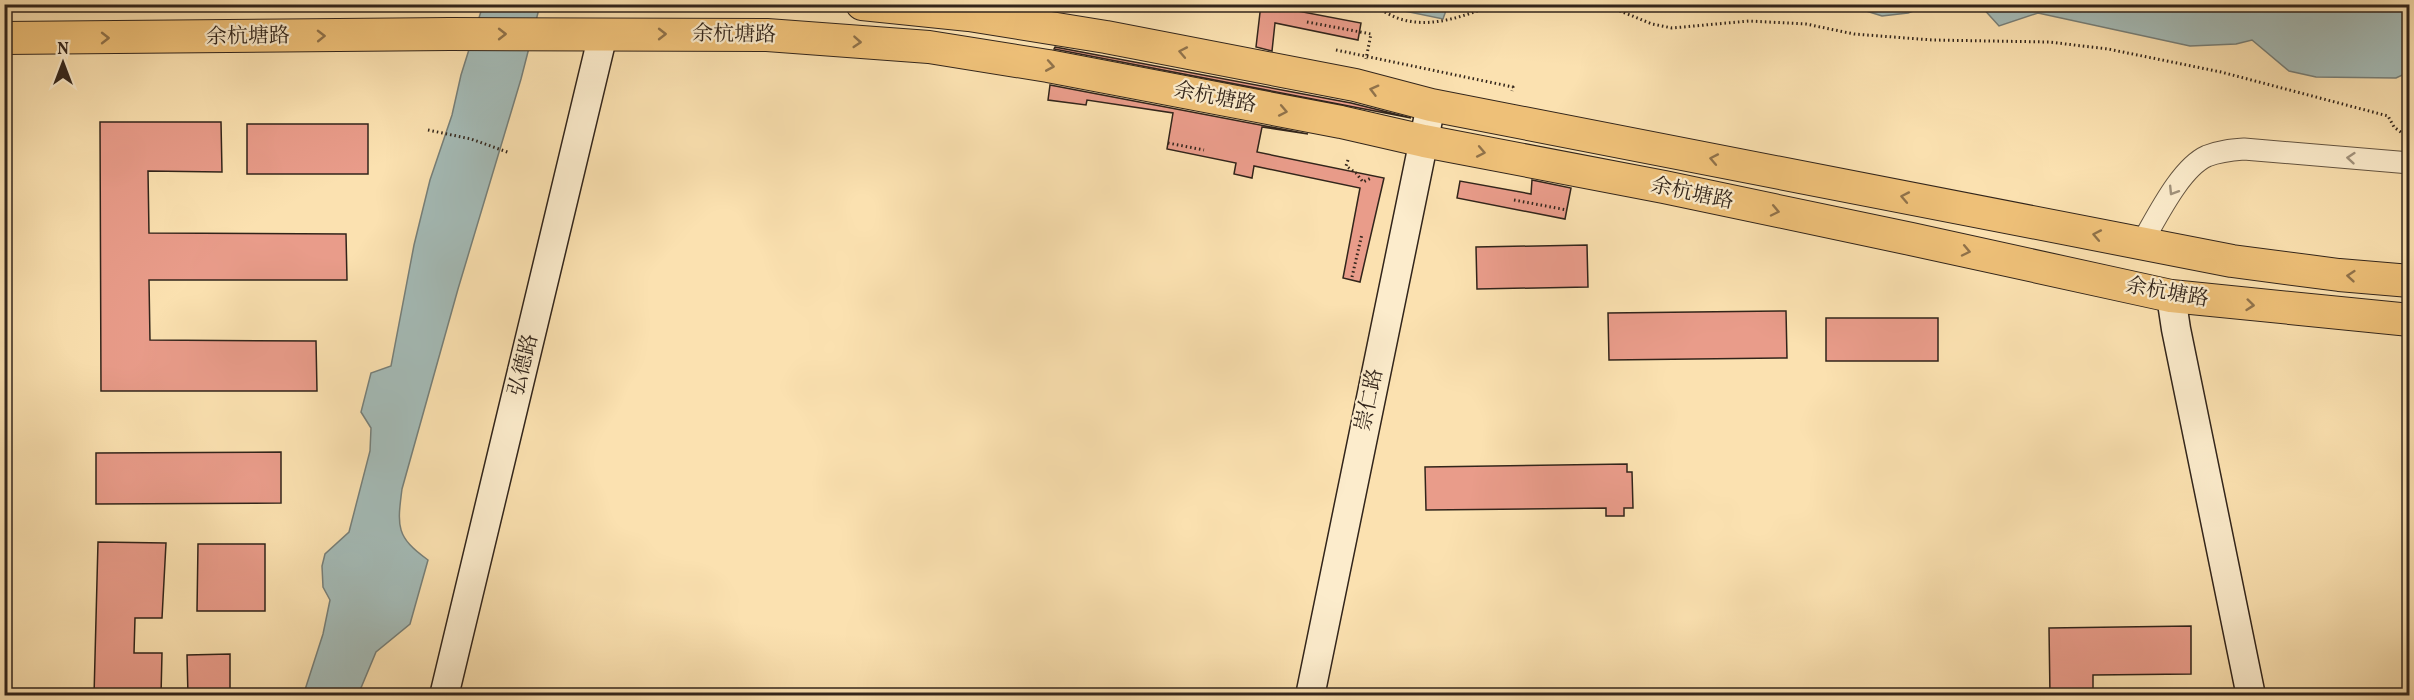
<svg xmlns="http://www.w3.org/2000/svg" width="2414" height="700" font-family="Vollkorn,'Noto Serif SC',serif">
	<rect width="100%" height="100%" fill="#fbe1b0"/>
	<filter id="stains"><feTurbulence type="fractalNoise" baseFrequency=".00333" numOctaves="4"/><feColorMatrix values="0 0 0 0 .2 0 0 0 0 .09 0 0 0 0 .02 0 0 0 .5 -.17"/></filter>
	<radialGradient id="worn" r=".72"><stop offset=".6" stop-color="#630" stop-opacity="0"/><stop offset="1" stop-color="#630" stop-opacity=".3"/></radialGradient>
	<g fill="#a4bbb7" stroke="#767f79" stroke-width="1.5">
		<path d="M483 5H540L521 79 458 289 402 489C397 527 396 537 428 560L410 624 376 652 358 695 303 696 323 634 330 600 323 587 322 566 325 554 349 532 370 451 371 428 361 412 371 373 391 366 414 245 430 180 452 115 461 75Z"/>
		<path d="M1387 5H1448L1443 19 1390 8Z"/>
		<path d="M1847 5H1930L1908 13 1882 16Z"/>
		<path d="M1969 5H2409V72L2396 78 2316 77 2289 71 2252 40 2236 44 2190 46 2038 13 1999 26 1980 5Z"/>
	</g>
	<g fill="#e99c8a" stroke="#32251b" stroke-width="1.5">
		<path d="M1261 4 1361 23 1358 40 1275 23 1272 51 1256 47Z"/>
		<path d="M1055 47 1351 103 1411 118 1054 49Z"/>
		<path d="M1050 85 1308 134 1262 127 1257 152 1384 178 1360 282 1343 278 1360 188 1254 166 1252 178 1234 174 1236 163 1167 149 1173 113 1087 100 1086 105 1048 100Z"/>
		<path d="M100 122H221L222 172 148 171 149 233 346 234 347 280H149L150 340 316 341 317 391H101Z"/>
		<rect x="247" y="124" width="121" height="50"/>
		<path d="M1532 180 1571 188 1565 219 1457 198 1460 181 1531 194Z"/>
		<path d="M1587 245 1588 287 1477 289 1476 247Z"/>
		<path d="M1786 311 1787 358 1609 360 1608 313Z"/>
		<rect x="1826" y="318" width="112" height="43"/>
		<path d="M281 452V503L96 504V453Z"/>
		<path d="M1627 464V472H1632L1633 508H1624V516H1606V508L1426 510 1425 467Z"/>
		<path d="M98 542 166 543 162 618H135L134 653H162L161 696H94Z"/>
		<path d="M198 544H265V611H197Z"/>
		<path d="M2191 626V674L2093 675V696H2050L2049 628Z"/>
		<path d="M230 654V696H188L187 655Z"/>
	</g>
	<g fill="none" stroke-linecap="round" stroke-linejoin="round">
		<g stroke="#645440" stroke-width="23">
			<path id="street" d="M2141 244C2156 219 2180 168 2207 156 2219 151 2231 150 2244 149L2410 163"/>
		</g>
		<g stroke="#32251b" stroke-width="31">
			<g id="secondary">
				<path d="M2171 296 2176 329 2251 696"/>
				<path d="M444 696 603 34"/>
				<path d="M1310 696 1431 105"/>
			</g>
		</g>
		<g stroke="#32251b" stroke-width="34">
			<g id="primary">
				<path d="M862 4 969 15 1106 37 1355 85 1431 105 2232 261 2339 275 2410 281"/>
				<path d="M4 38 450 34 767 35 929 47 1048 66 1341 122 1424 141 1664 187 1911 239 2171 296 2410 320"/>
			</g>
		</g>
		<g stroke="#32251b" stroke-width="3" stroke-dasharray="1.5 3" stroke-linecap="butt">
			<path d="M1374 4C1411 36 1455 20 1495 4"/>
			<path d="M1603 4 1652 24 1672 28 1749 21 1806 24 1854 34 1932 40 2049 42 2108 49 2221 72 2388 116 2394 127 2406 136H2410"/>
			<path d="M1307 22 1371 34 1366 59"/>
			<path d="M1336 50 1513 87 1512 91"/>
			<path d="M428 130 471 139 510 153"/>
			<path d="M1168 143 1204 150"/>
			<path d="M1348 160 1346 166 1356 173 1363 182 1371 178"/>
			<path d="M1514 200 1567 210"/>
			<path d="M1352 277 1362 234"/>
		</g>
		<use href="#street" stroke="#fceccc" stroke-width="21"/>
		<use href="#secondary" stroke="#fceccc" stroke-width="28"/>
		<use href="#primary" stroke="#eec078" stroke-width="32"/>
	</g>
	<defs><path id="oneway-chevron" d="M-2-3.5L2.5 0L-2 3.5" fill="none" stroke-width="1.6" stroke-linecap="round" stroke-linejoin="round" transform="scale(1.5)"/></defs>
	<g stroke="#90724a">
		<use href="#oneway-chevron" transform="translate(502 34)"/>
		<use href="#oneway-chevron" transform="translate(662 34)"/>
		<use href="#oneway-chevron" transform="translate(321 36) rotate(-1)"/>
		<use href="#oneway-chevron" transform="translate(105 38)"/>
		<use href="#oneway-chevron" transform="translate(857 42) rotate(4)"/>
		<use href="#oneway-chevron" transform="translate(1183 52) rotate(-169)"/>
		<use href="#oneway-chevron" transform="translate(1050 66) rotate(10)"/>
		<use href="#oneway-chevron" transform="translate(1374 90) rotate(-165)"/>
		<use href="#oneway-chevron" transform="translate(1283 111) rotate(11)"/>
		<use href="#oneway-chevron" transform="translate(1481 152) rotate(11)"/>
		<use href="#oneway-chevron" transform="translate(1714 159) rotate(-169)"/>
		<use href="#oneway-chevron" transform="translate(1905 197) rotate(-169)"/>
		<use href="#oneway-chevron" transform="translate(1775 211) rotate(12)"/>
		<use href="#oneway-chevron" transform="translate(2097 235) rotate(-169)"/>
		<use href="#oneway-chevron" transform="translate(1966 251) rotate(12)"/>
		<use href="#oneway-chevron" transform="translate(2351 276) rotate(-175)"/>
		<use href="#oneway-chevron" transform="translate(2250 305) rotate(6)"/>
	</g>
	<g stroke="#a1927c">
		<use href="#oneway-chevron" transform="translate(2351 158) rotate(-175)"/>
		<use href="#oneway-chevron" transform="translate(2173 191) rotate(122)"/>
	</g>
	<g text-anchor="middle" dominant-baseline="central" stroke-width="4.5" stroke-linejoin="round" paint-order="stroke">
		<g font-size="21" fill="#32251b" stroke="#fceccc">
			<text transform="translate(734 35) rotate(1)">余杭塘路</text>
			<text transform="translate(248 37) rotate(-1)">余杭塘路</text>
			<text transform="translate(1215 98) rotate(11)">余杭塘路</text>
			<text transform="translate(1692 194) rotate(12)">余杭塘路</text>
			<text transform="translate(2167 293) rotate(10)">余杭塘路</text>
			<text transform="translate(524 365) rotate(-76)">弘德路</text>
			<text transform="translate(1370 400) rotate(-78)">崇仁路</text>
		</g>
	</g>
	<rect width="2414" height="700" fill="none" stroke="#fbe1b0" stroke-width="24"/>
	<rect x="6" y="6" width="2402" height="688" fill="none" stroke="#32251b" stroke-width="3"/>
	<rect x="12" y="12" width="2390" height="676" fill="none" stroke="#32251b" stroke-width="1.5"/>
	<g transform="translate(63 63)" stroke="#fceccc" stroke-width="4.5" paint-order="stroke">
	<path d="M0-4.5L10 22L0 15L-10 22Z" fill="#32251b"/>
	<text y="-9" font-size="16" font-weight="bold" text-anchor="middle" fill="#32251b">N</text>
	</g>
	<rect width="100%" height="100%" filter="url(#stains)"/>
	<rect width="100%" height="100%" fill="url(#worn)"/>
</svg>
